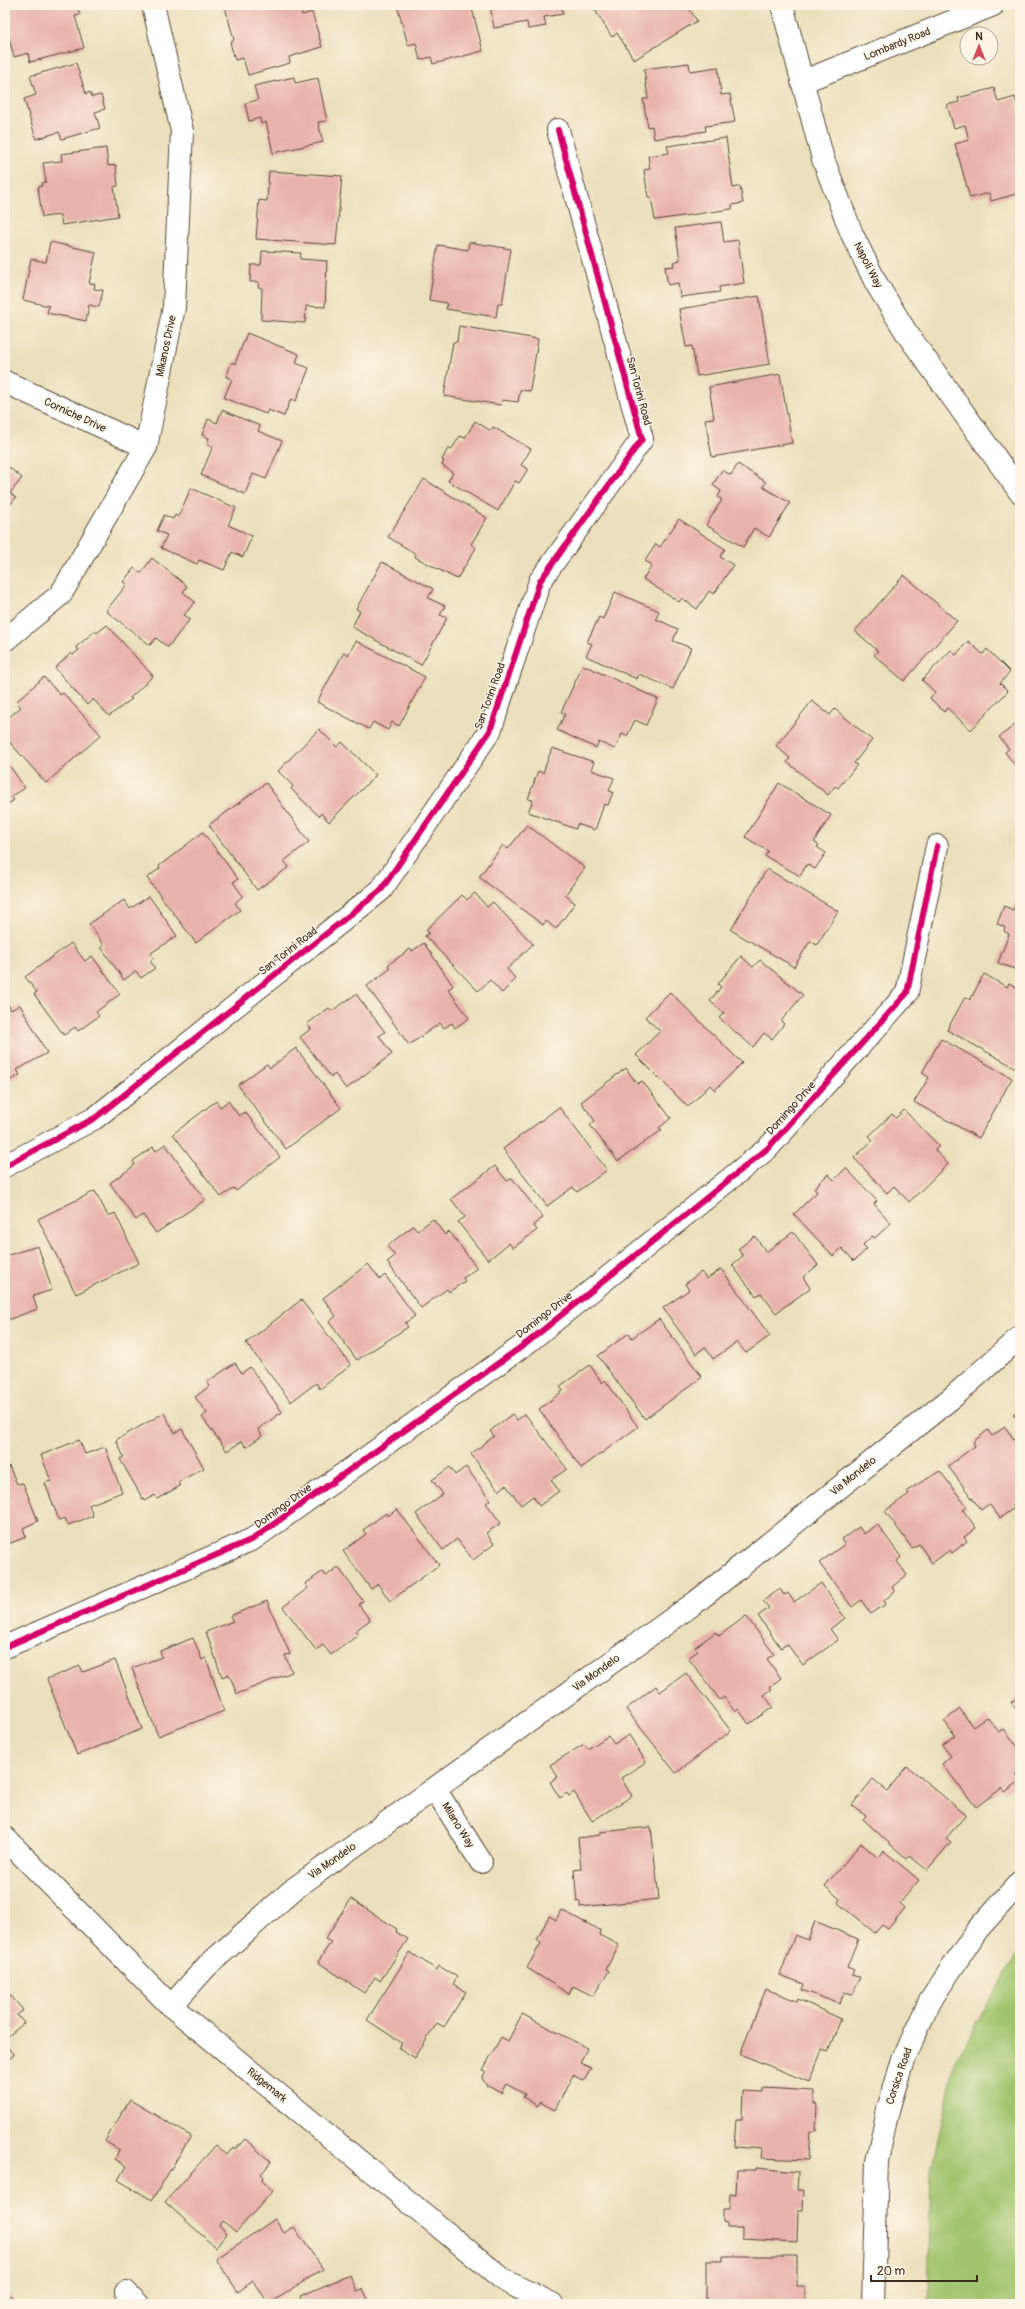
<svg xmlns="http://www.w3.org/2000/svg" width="1025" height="2309" font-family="Pangolin,sans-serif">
	<rect width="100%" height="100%" fill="#fcf5e5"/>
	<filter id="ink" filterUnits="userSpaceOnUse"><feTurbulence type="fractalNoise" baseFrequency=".025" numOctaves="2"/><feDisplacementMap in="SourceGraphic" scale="8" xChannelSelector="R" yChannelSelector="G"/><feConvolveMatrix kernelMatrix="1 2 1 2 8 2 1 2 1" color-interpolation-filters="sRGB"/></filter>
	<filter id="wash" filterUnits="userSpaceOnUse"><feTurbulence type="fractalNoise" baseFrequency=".012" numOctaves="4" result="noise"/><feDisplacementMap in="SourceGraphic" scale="16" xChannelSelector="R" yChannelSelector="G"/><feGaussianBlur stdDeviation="0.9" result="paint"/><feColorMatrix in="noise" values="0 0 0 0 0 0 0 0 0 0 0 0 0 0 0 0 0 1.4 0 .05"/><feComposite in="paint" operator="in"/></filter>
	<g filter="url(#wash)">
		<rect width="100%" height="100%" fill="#eadfbc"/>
		<path fill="#a1c46d" stroke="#6e7746" d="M1020 1951V2304H928L931 2171 956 2058 1016 1955Z"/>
		<g id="blocks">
			<g fill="#e8b2ac">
				<path d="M5 5H77L80 15 75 16 84 48 30 62 28 53 14 57 5 23Z"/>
				<path d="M230 5H299L302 15 312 12 322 47 289 57 290 63 248 75 243 58 235 60 230 42 234 40 225 7Z"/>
				<path d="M397 5H471L483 51 433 64 431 57 420 60 416 43 408 45Z"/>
				<path d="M490 5H561L563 14 544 17 546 26 528 29 527 22 494 28Z"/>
				<path d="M592 5H687L697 21 634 60 617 33 612 37Z"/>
				<path d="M76 63 86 94 90 92 92 97 101 95 105 109 95 112 100 128 62 139 59 132 36 139 24 99 36 95 30 76Z"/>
				<path d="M689 63 690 71 718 67 721 95 730 94 735 122 705 126 706 131 654 139 652 126 648 127 643 99H648L644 69Z"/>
				<path d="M294 77 295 83 318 78 327 121 318 122 323 142 273 153 266 122 261 124 260 118 249 121 245 103 258 100 254 86Z"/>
				<path d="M994 88 998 102 1015 97 1020 116V193L991 201 989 193 970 198 955 144 969 140 965 125 954 128 947 105 959 102 958 98Z"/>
				<path d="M726 138 733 188 740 186 743 203 732 205V209L655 220 651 197H648L644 170 650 169 648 156 669 153 667 146Z"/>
				<path d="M106 148 108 166 116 165 118 186 114 187 118 216 62 225 60 215 42 217 38 187 42 186V183L46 182 43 163 62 161 61 154Z"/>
				<path d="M269 171 342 176 336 245 256 239 259 200 267 201Z"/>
				<path d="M721 222 724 242 738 240 744 283 719 287 720 292 680 297 678 283 668 285 665 267 674 266 673 262 680 260 675 228Z"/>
				<path d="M50 242 96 252 89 283 95 284 94 289 103 290 99 307 89 305 86 321 47 313 49 306 23 300 31 259 46 262Z"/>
				<path d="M469 242 511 249 502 304H498L496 317 446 309 447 303 429 300 438 245 468 250Z"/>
				<path d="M262 251 301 253 300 259 327 261 325 307 306 306 305 323 261 320 262 288 258 287 259 282H250L251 265H261Z"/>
				<path d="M759 296 770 364 697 376 692 346 686 347 679 309Z"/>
				<path d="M459 326 538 339 530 391 520 390 518 402 502 400 501 405 444 396 453 342H457Z"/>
				<path d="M247 333 299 354 296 363 309 368 296 401 291 399 284 416 268 410 266 414 224 398 232 379 226 377 232 362 235 364Z"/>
				<path d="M780 374 792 443 712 457 705 419 714 418 709 387Z"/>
				<path d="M222 410 260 426 258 431 282 441 266 479 253 474 245 494 201 475 213 446 207 444 209 438 202 435 208 419 217 423Z"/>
				<path d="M475 421 491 431 493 427 531 449 521 465 528 469 519 483 515 481 498 511 448 481 453 473 442 465 444 461 442 460 448 448 451 450 460 436 465 438Z"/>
				<path d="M5 464 22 478 10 493 16 498 5 510Z"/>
				<path d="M738 464 766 482 763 487 790 503 769 537 754 528 743 547 706 525 722 500 718 497 721 491 713 485 722 470 731 475Z"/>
				<path d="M424 479 487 518 471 544 476 548 457 579 415 557 416 554 388 537Z"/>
				<path d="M191 488 236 508 228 525 252 536 243 557 232 552 224 570 199 560 197 564 161 548 167 535 157 531 164 515 173 519 175 515 178 517Z"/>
				<path d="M679 519 725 549 720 557 733 565 714 594 709 591 697 609 682 598 679 602 643 579 652 565 645 561 656 544 660 547Z"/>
				<path d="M152 558 187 586 183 592 195 602 184 615 190 619 168 647 156 638 150 645 106 611 127 584 123 582 134 568 141 573Z"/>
				<path d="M382 562 433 589 428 598 445 606 440 615 447 618 421 665 352 627 360 611 356 609Z"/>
				<path d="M904 575 957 621 904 681 874 655 878 651 855 631Z"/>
				<path d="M615 592 659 611 656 619 678 629 673 641 691 648 673 689 639 674 637 679 586 656 592 644 587 642 599 617 603 619Z"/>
				<path d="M107 625 153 676 130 698 132 699 109 716 93 699 87 705 55 668 71 653 73 655 79 650 76 647 95 631 97 633Z"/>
				<path d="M356 641 425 677 399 726 392 722 388 730 373 722 369 729 317 702 344 652 348 655Z"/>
				<path d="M968 641 983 654 987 649 1010 672 1000 683 1008 691 971 730 947 708 944 712 930 698 935 692 922 680 951 650 956 655Z"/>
				<path d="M583 665 658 699 646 725 635 720 627 736 622 734 615 749 599 742 596 748 557 730 565 714 561 712Z"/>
				<path d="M44 677 60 695 63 693 101 735 46 783 5 737V721L21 707 16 702Z"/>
				<path d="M812 701 830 715 835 709 872 740 854 763 857 765 838 788 835 786 828 795 787 762 790 758 776 746Z"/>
				<path d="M1020 721V768L1018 769 1005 752 1009 749 999 737Z"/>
				<path d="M319 729 337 747 342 742 376 775 329 822 321 813 319 816 291 789 293 786 278 771Z"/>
				<path d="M552 748 594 762 591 770 614 778 609 791 613 792 608 805 604 804 595 830 577 824 576 829 528 812 533 800 528 799 538 771 543 773Z"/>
				<path d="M5 759 25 788 11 797 14 800 5 806Z"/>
				<path d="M266 783 309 842 284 861 289 867 257 890 209 825Z"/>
				<path d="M779 783 831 815 814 842 819 845 817 847 826 853 815 869 807 864 800 876 765 856 768 851 745 837Z"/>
				<path d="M527 825 585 868 565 895 575 903 556 929 546 921 543 925 479 877 503 845 508 849Z"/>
				<path d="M203 832 238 879 233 882 243 896 235 903 240 910 196 943 147 878 160 868 159 866Z"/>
				<path d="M767 869 838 911 817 945 810 941 794 967 731 930Z"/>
				<path d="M475 893 487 907 493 902 533 944 507 969 516 979 502 993 490 980 478 991 425 936 429 933 426 930 462 895 467 900Z"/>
				<path d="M149 896 177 936 151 953 154 958 150 961 155 968 141 978 136 971 124 980 101 947 104 945 89 924 124 900 130 909Z"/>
				<path d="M1018 897 1020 898V971L998 963 1009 934 1004 931 1005 927 997 924 1004 906 1013 910Z"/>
				<path d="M71 943 85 961 92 956 120 994 96 1012 99 1016 78 1031 75 1027 64 1035 34 994 37 992 25 977Z"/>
				<path d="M424 943 453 986 448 989 469 1018 455 1028 452 1023 444 1028 440 1023 409 1045 367 986 390 969 388 965 410 949 412 951Z"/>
				<path d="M741 956 753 967 760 960 803 995 781 1021 784 1024 772 1039 764 1033 753 1047 719 1018 724 1013 710 1001 721 987 718 984Z"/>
				<path d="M984 974 1007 987 1009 983 1020 989V1061L1016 1068 947 1030 965 997 970 1000Z"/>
				<path d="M670 992 742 1063 715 1090 710 1085 688 1107 636 1055 660 1031 645 1017Z"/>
				<path d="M356 994 385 1032 379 1036 392 1054 346 1089 335 1074 331 1077 300 1037 311 1029 307 1024 329 1008 332 1011Z"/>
				<path d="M5 998 11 1010 20 1005 47 1053 17 1070 20 1075 5 1083Z"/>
				<path d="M941 1039 1012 1078 979 1138 914 1102 929 1077 922 1073Z"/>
				<path d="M296 1048 341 1108 286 1149 238 1085 267 1064 270 1068Z"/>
				<path d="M626 1068 637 1084 642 1081 671 1118 659 1128 662 1130 618 1161 590 1125 595 1121 581 1102Z"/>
				<path d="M216 1101 220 1107 228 1101 239 1116 245 1112 280 1157 236 1191 234 1188 221 1197 173 1134Z"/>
				<path d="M559 1107 607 1170 577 1192 573 1187 547 1206 503 1149Z"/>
				<path d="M904 1110 939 1146 935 1150 948 1164 909 1202 894 1186 887 1193 854 1158 873 1140 869 1136 892 1114 896 1118Z"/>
				<path d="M165 1144 205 1200 156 1233 143 1215 136 1220 110 1183 135 1165 133 1161 153 1147 156 1151Z"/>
				<path d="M495 1166 507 1181 512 1178 543 1218 533 1225 537 1230 513 1248 509 1243 488 1260 458 1222 465 1217 451 1199Z"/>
				<path d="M846 1168 877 1201 874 1204 891 1223 875 1238 872 1236 863 1245 867 1249 854 1261 842 1248 833 1256 794 1214 817 1192 814 1188 828 1174 834 1180Z"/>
				<path d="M95 1191 108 1216 115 1213 139 1263 76 1294 38 1219Z"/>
				<path d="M433 1219 445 1235 449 1231 477 1268 463 1278 465 1281 449 1292 447 1289 421 1308 387 1262 395 1256 387 1246 413 1226 417 1231Z"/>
				<path d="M793 1232 818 1265 803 1277 810 1288 776 1313 761 1293 756 1296 732 1265 743 1256 738 1249 755 1236 766 1252Z"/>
				<path d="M38 1246 52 1290 33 1296 37 1309 5 1321V1256Z"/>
				<path d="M368 1264 380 1279 385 1275 415 1316 405 1323 408 1327 357 1360 329 1322 336 1316 323 1298Z"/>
				<path d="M721 1269 770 1336 746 1353 737 1342 713 1359 705 1347 696 1354 663 1308 689 1290 685 1284 701 1272 707 1279Z"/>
				<path d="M301 1300 351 1365 320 1389 316 1383 291 1402 246 1343Z"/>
				<path d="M659 1319 702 1377 645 1419 598 1356 629 1333 632 1338Z"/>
				<path d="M235 1363 242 1373 250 1367 282 1412 258 1429 262 1436 246 1447 242 1441 227 1451 202 1417 207 1413 195 1397 210 1386 207 1382Z"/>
				<path d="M590 1365 602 1383 605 1380 638 1427 581 1468 539 1409 563 1391 560 1386Z"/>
				<path d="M1020 1409V1424L1013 1414Z"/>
				<path d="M164 1413 175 1433 182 1429 204 1468 178 1482 180 1486 157 1499 155 1495 144 1501 120 1459 124 1457 116 1440Z"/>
				<path d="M512 1414 517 1420 525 1414 567 1469 551 1480 559 1491 539 1506 533 1496 521 1505 506 1485 499 1491 471 1454 494 1436 490 1431Z"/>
				<path d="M1005 1427 1020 1447V1498L1012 1504 1014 1508 1000 1518 989 1504 981 1510 948 1466 975 1446 973 1442 988 1430 992 1436Z"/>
				<path d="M79 1440 85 1454 105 1447 122 1492 89 1505 93 1516 68 1525 65 1518 59 1520 45 1483 51 1481 41 1455Z"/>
				<path d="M9 1466 17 1484 23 1483 38 1521 23 1528 26 1537 8 1544 7 1540 5 1541V1468Z"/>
				<path d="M450 1467 455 1475 466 1467 490 1500 486 1503 501 1523 486 1533 494 1544 473 1560 457 1539 443 1550 416 1514 443 1494 432 1480Z"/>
				<path d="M940 1471 967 1507 963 1510 976 1528 964 1537 967 1541 952 1553 950 1550 932 1563 919 1544 912 1548 885 1511 909 1494 907 1491Z"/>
				<path d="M397 1509 439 1565 390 1601 378 1584 371 1589 343 1551 366 1534 363 1530 386 1513 388 1516Z"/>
				<path d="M877 1524 901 1557 897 1561 907 1575 892 1587 895 1592 884 1600 886 1604 871 1614 861 1600 852 1607 819 1563 845 1544 842 1539 859 1527 864 1534Z"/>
				<path d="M338 1567 363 1601 359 1605 370 1620 355 1631 358 1635 331 1655 323 1645 316 1650 283 1607 308 1588 305 1584 322 1572 326 1576Z"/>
				<path d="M821 1583 845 1618 830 1629 838 1640 803 1665 787 1644 781 1648 758 1616 769 1608 763 1601 780 1589 784 1595 788 1593 794 1602Z"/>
				<path d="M267 1601 290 1654 285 1655 292 1672 237 1694 229 1674 222 1677 206 1632 233 1621 230 1616Z"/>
				<path d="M746 1616 774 1654 767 1659 781 1678 770 1687 772 1689 764 1695 773 1707 749 1724 738 1709 735 1712 724 1697 720 1700 688 1658 698 1651 695 1647 716 1632 719 1636Z"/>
				<path d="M193 1638 202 1660 206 1658 224 1711 158 1736 132 1668 162 1657 160 1651Z"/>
				<path d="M115 1660 142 1729 77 1755 47 1679 80 1666 83 1672Z"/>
				<path d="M686 1673 731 1731 676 1773 626 1709 656 1686 660 1692Z"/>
				<path d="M1020 1696V1715L1011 1702Z"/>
				<path d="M960 1709 973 1727 987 1717 999 1732 1004 1729 1020 1750V1770L1016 1773 1020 1781 1005 1792 1002 1788 976 1807 942 1764 951 1756 942 1745 955 1736 944 1721Z"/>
				<path d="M629 1735 646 1762 621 1778 632 1796 592 1821 574 1792 569 1796 567 1793 560 1798 550 1782 558 1777 550 1765 584 1744 588 1749 608 1736 614 1744Z"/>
				<path d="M907 1766 966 1815 946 1838 951 1842 927 1870 910 1856 907 1859 888 1842 863 1819 866 1816 852 1805 873 1779 887 1791Z"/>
				<path d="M651 1827 659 1899 580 1907V1901L577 1902 574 1870 581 1869 578 1838 600 1835V1832Z"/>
				<path d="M861 1843 878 1858 884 1851 919 1880 900 1903 905 1908 888 1929 882 1925 875 1933 838 1903 840 1899 825 1886Z"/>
				<path d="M351 1899 397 1929 396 1932 408 1939 380 1981 375 1977 364 1993 318 1962 331 1942 325 1939Z"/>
				<path d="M561 1910 600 1930 599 1935 619 1945 606 1969 609 1971 593 1996 573 1986 569 1994 527 1968 541 1943 537 1940 549 1916 556 1920Z"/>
				<path d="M815 1921 858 1939 847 1967 854 1970 852 1974 860 1977 853 1994 844 1992 840 2004 802 1990 804 1984 780 1975 795 1935 808 1940Z"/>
				<path d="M410 1952 437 1970 439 1966 457 1977 453 1984 466 1992 444 2027 437 2023 415 2058 399 2048 402 2043 367 2020Z"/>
				<path d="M5 1989 23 2010 17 2015 24 2023 5 2039Z"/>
				<path d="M766 1989 797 2001 798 1999 841 2019 828 2052 822 2050 809 2082 740 2054Z"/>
				<path d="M522 2014 587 2048 580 2063 591 2068 584 2081 573 2075 555 2110 540 2102 538 2106 523 2097 525 2094 506 2084 501 2093 486 2085 482 2078 486 2071 483 2070 501 2037 508 2041Z"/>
				<path d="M5 2044 14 2055 5 2062Z"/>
				<path d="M764 2088 814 2091V2104H817L816 2131H810L808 2160 761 2158 762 2149 734 2147 736 2119H742L743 2091 764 2092Z"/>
				<path d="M130 2100 191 2136 152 2200 118 2180 126 2166 115 2159 119 2150 105 2141Z"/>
				<path d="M245 2139 271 2162 261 2174 264 2177 261 2180 273 2191 236 2232 223 2221 219 2226 227 2234 215 2247 165 2202 216 2145 227 2155 233 2148 235 2150Z"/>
				<path d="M756 2168 798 2172 797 2190H804L803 2210H798L797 2242 742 2239V2228H727V2224L723 2223V2209H729L730 2194 736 2195 737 2170H756Z"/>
				<path d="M275 2219 284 2233 294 2227 323 2269 269 2304 253 2281 238 2292 216 2259Z"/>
				<path d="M723 2256H797V2286H805V2304H706V2261H723Z"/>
				<path d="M350 2275 357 2291 363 2289 370 2304H304L300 2296Z"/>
				<path d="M5 2292 14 2299 10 2304H5Z"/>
			</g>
		</g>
	</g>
	<g filter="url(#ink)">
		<use href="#blocks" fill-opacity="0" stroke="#554536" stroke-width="1"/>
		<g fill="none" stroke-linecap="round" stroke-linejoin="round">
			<g stroke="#554536" stroke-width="24">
				<g id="minor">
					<path d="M782 5 823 159 852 234 876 283 906 332 1020 492"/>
					<path d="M802 82 993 5"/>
					<path d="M5 382 146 447"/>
					<path d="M5 640 61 594 146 447 174 307 182 131 153 5"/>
					<path d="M5 1166 95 1118 381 890 490 731 540 581 642 439 558 130"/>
					<path d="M5 1647 253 1539 528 1342 768 1148 907 993 937 846"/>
					<path d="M435 1789 481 1862"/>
					<path d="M5 1838 171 2006 505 2281 552 2304"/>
					<path d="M171 2006 207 1966 295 1888 696 1602 954 1396 1020 1337"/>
					<path d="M126 2292 138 2304"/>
					<path d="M873 2304 877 2161 888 2110 903 2059 930 2001 977 1930 1020 1882"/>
				</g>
			</g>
			<use href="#minor" stroke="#fff" stroke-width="22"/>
			<g stroke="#fcf5e5" stroke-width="8">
				<g id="cycleway">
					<path d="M5 1166 95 1118 381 890 490 731 540 581 642 439 558 130"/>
					<path d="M5 1647 253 1539 528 1342 768 1148 907 993 937 846"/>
				</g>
			</g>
			<use href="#cycleway" stroke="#d6006c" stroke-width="6"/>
		</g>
	</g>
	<g text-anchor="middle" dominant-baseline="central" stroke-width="3" stroke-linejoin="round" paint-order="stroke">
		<g font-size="11" fill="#3b2a1e" stroke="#fcf5e5">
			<text transform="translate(897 44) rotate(-22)">Lombardy Road</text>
			<text transform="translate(868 265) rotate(63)">Napoli Way</text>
			<text transform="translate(166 346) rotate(-78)">Mikanos Drive</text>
			<text transform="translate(639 391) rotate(75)">San Torini Road</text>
			<text transform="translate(75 415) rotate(25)">Corniche Drive</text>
			<text transform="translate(490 696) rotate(-70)">San Torini Road</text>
			<text transform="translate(288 951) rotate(-38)">San Torini Road</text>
			<text transform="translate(791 1108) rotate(-48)">Domingo Drive</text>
			<text transform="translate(544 1315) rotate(-38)">Domingo Drive</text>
			<text transform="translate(853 1476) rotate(-39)">Via Mondelo</text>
			<text transform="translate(283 1506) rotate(-36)">Domingo Drive</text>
			<text transform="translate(596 1673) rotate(-36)">Via Mondelo</text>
			<text transform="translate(458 1825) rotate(58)">Milano Way</text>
			<text transform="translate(332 1861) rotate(-35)">Via Mondelo</text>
			<text transform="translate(899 2076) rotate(-71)">Corsica Road</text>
			<text transform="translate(267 2085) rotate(39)">Ridgemark</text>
		</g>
	</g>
	<rect width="1025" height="2309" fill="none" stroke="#fcf5e5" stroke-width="20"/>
	<g transform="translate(979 46)"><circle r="19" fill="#fcf5e5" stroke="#afa495"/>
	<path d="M0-3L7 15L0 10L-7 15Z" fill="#d1495b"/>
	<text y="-6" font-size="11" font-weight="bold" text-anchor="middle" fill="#3b2a1e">N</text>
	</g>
	<path d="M871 2275v6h106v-6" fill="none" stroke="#3b2a1e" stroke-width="2"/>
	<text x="877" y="2275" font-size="12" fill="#3b2a1e" stroke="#fcf5e5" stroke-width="3" paint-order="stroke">20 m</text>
</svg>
